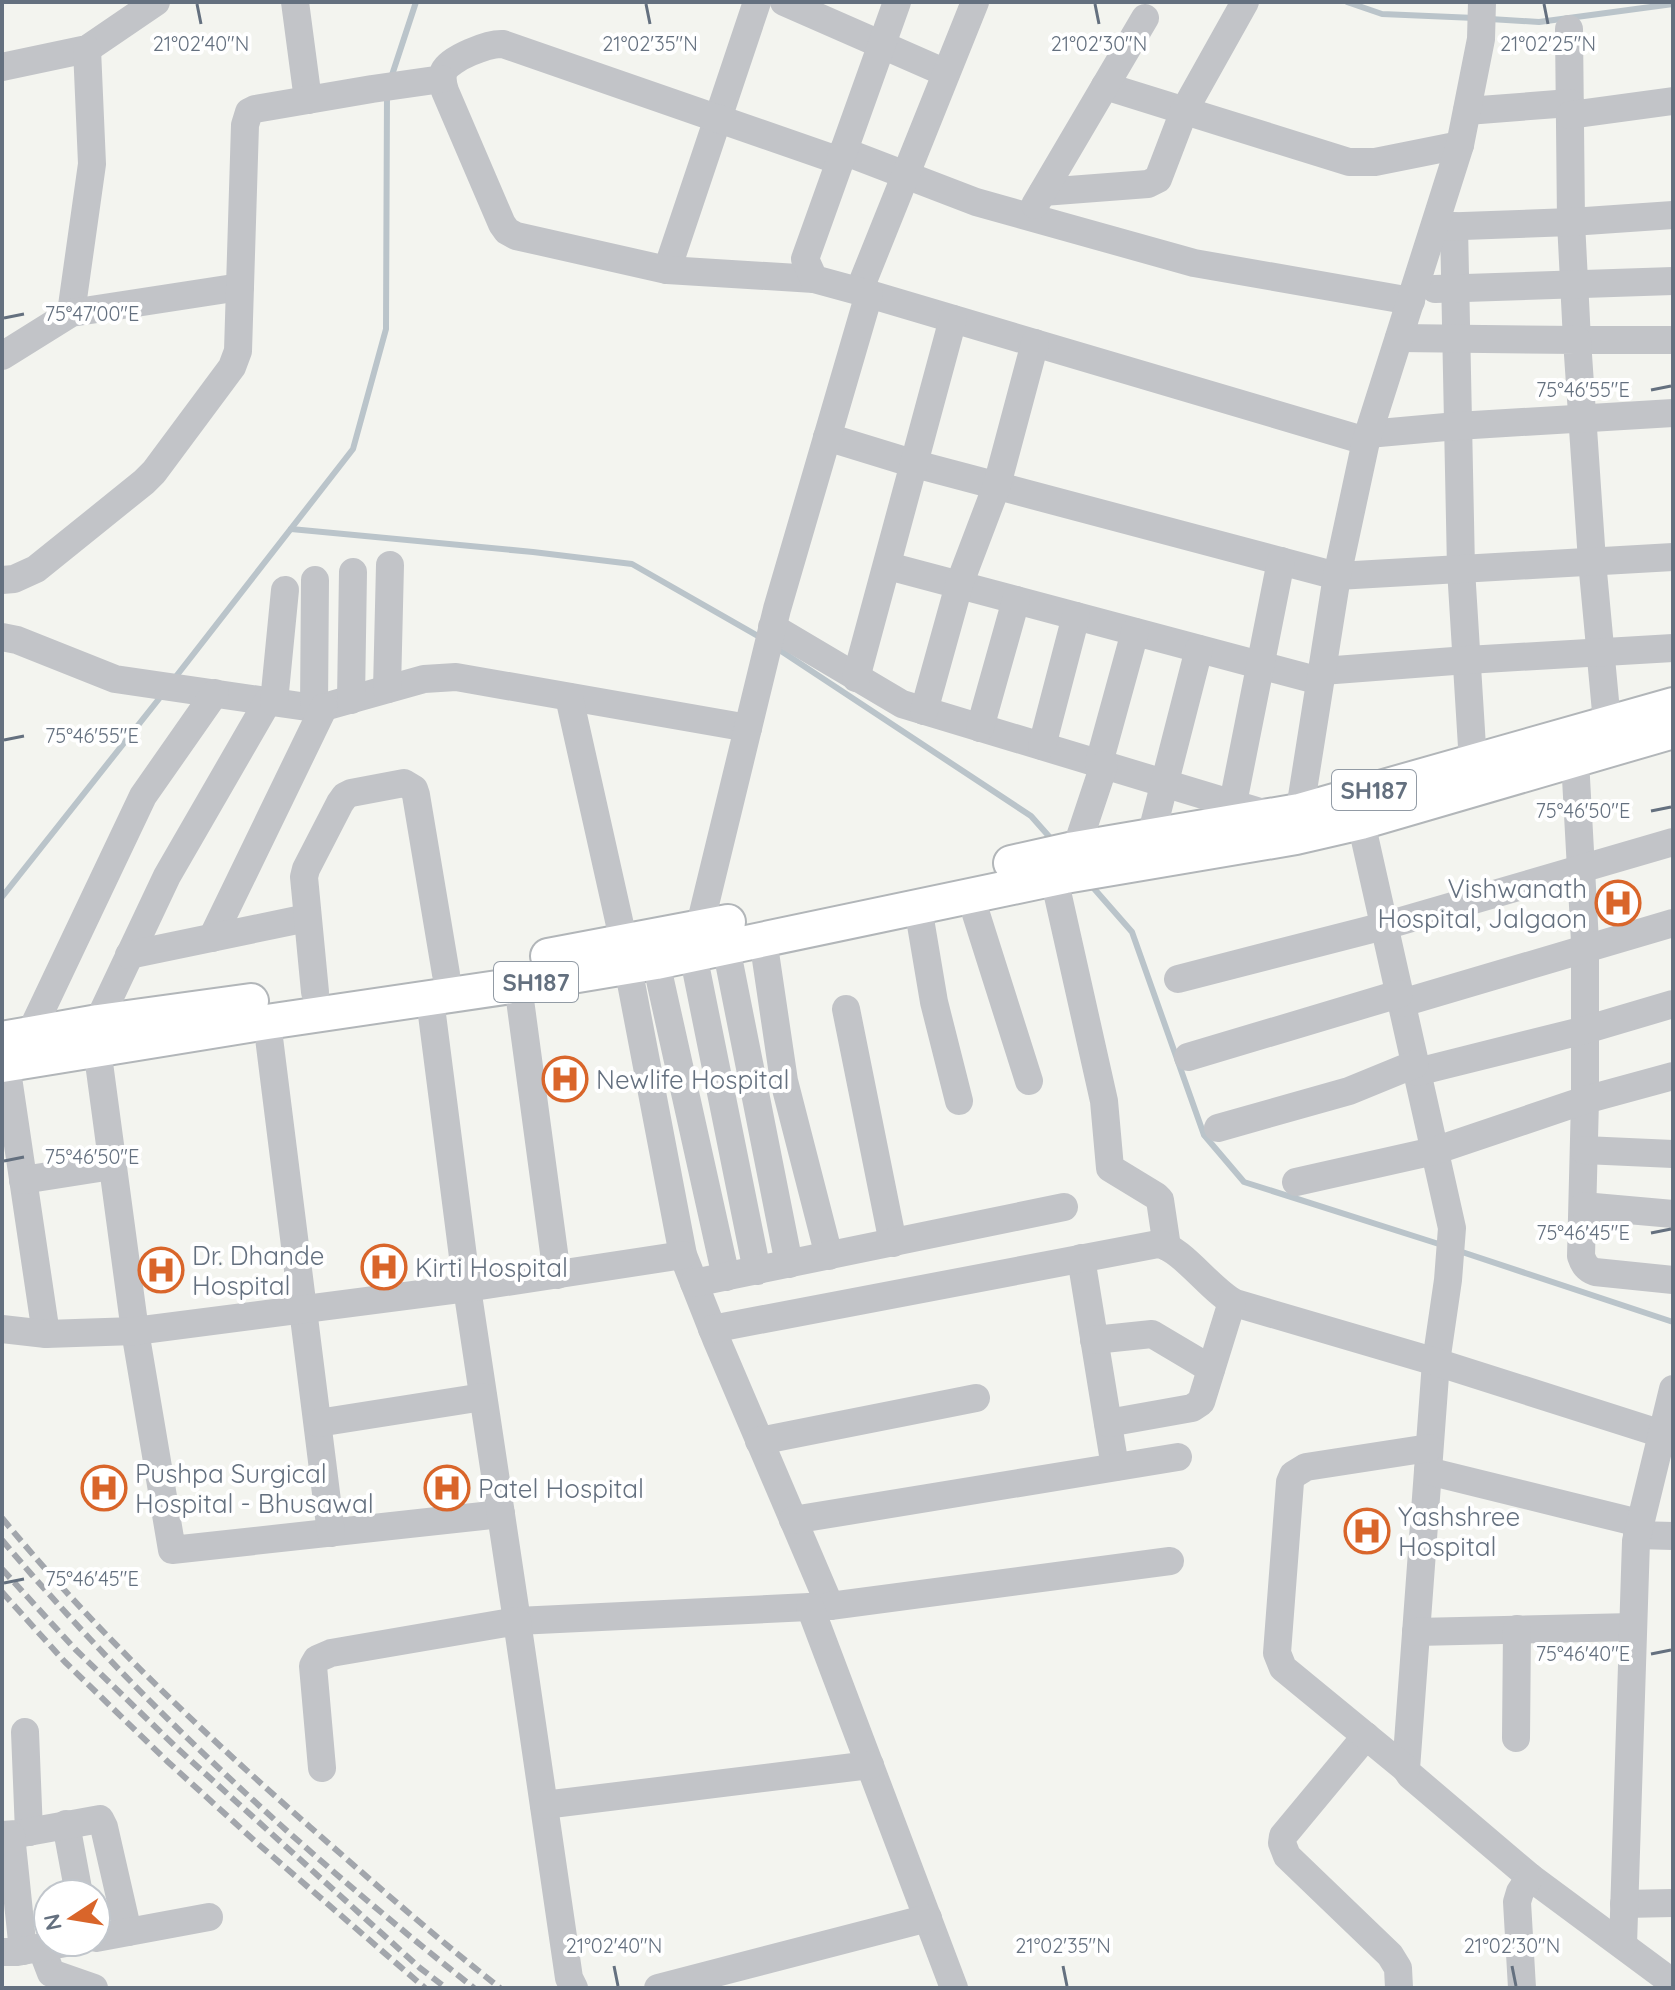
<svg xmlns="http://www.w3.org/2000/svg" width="1675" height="1990" font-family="Quicksand,sans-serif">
	<rect width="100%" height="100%" fill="#f3f4ef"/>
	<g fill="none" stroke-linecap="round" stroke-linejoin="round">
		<g stroke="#bac4ca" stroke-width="6">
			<path d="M1347 2 1382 14 1475 18"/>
			<path d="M1490 19 1539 22 1673 4"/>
			<path d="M391 78 416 2"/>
			<path d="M291 529 533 552 632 564 763 639"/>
			<path d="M775 647 1031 816 1054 842"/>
			<path d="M174 679 353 449 386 329 387 93"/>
			<path d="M1090 884 1132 932 1204 1135 1244 1182 1442 1245"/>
			<path d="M2 897 162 695"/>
			<path d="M1456 1250 1673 1322"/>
		</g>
		<g stroke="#b2b6b9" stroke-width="38">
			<g id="major">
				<path d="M1011 863 1069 850 1299 811 1673 705"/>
				<path d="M548 956 728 922"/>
				<path d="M2 1039 98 1022 251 1001"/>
				<path d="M2 1065 267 1022 518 985 656 962 1065 876 1296 837 1361 822 1673 731"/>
			</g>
		</g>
		<g stroke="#c2c4c8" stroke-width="28">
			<path d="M295 2 308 100"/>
			<path d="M784 2 946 73"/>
			<path d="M1569 29 1571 222 1577 340H1673"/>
			<path d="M2 67 87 49 156 2"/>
			<path d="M1105 86 1349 162H1375L1460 145"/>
			<path d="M1467 111 1570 103"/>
			<path d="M1570 115 1673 101"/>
			<path d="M843 151 976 202 1194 263 1411 301"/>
			<path d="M1043 192 1148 184 1158 179 1184 111 1245 2"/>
			<path d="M1035 205 1145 18"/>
			<path d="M1454 226 1461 569 1473 763"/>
			<path d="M1435 227 1571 222 1673 215"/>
			<path d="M667 270 757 2"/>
			<path d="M814 279 667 270 516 236 507 231 502 224 445 91C443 84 441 78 444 71 450 58 489 43 503 44L840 161"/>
			<path d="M1435 289 1673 281"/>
			<path d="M859 291 975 2"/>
			<path d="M869 294 1366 441"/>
			<path d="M71 313 92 164 87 49"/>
			<path d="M1399 338 1577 340 1592 561 1609 744"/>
			<path d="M2 356 71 313 240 287"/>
			<path d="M1368 434 1457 426 1673 413"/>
			<path d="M827 437 915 464 1337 576 1673 557"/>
			<path d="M888 566 1320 681"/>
			<path d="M2 580 14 579 36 569 144 482 154 472 232 367 238 351 245 125 249 112 255 109 372 89 442 79"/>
			<path d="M772 627 902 704 1273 816"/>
			<path d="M2 637 17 640 115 679 314 708 324 707 424 679 456 677 748 728"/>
			<path d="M1322 671 1467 660 1673 648"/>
			<path d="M856 678 953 319"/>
			<path d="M387 689 390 565"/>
			<path d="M569 697 624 943"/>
			<path d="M351 700 353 572"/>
			<path d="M268 701 167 876 98 1022 97 1048 135 1331 172 1550 501 1514"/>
			<path d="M274 702 285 590"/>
			<path d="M314 708 315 580"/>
			<path d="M924 711 959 585 997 485 1035 343"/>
			<path d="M980 728 1016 600"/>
			<path d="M1042 746 1076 616"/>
			<path d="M1575 760 1585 942V1100L1581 1256C1584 1265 1587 1269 1595 1272L1673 1280"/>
			<path d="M1099 763 1135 632"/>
			<path d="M1233 803 1281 561"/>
			<path d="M1361 822 1452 1228 1448 1280 1436 1362 1406 1769 1410 1775 1530 1877 1673 1983"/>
			<path d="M1297 828 1337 576 1366 441 1460 145 1481 39 1482 2"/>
			<path d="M1151 836 1199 649"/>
			<path d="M1076 849 1104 765"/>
			<path d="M1054 878 1104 1101 1110 1168 1156 1196 1160 1200 1167 1247"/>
			<path d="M970 895 1029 1081"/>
			<path d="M918 907 934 1002 959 1101"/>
			<path d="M212 938 324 707"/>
			<path d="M763 939 784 1081 829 1256"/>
			<path d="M726 947 789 1264"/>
			<path d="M129 955 307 918"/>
			<path d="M656 962 726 1277"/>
			<path d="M1178 979 1384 926 1673 842"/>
			<path d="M518 985 557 1275"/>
			<path d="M315 992 304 877 306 869 340 803 345 796 351 793 404 783 414 789 416 795 446 974"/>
			<path d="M430 999 467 1288 517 1621 830 1606 717 1341 683 1255 628 967"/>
			<path d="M1402 1003 1673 923"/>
			<path d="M846 1009 893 1243"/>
			<path d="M267 1022 331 1533"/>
			<path d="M30 1034 143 796 215 693"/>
			<path d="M1188 1057 1399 994"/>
			<path d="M6 1064 46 1334"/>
			<path d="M1417 1072 1585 1030 1673 1004"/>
			<path d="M1218 1128 1349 1091 1415 1064"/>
			<path d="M1584 1150 1673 1154"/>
			<path d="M23 1180 112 1166"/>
			<path d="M1296 1182 1434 1151 1585 1100 1673 1076"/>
			<path d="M1583 1206 1673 1214"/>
			<path d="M1081 1258 1115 1467"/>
			<path d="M757 1271 693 954 777 609 869 294 814 279 805 259 897 2"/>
			<path d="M694 1283 1064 1207"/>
			<path d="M2 1329 46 1334 135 1331 467 1288 683 1255"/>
			<path d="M712 1329 1158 1244C1182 1248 1210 1290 1235 1303L1436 1362 1662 1434"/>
			<path d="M1094 1340 1152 1334 1211 1369"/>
			<path d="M318 1423 483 1397"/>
			<path d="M1108 1423 1192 1408 1201 1402 1232 1302"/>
			<path d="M759 1441 976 1398"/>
			<path d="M1428 1471 1639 1523"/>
			<path d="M793 1520 1178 1457"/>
			<path d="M1637 1535 1673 1536"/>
			<path d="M830 1606 1170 1561"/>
			<path d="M810 1607 954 1988"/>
			<path d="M1416 1632 1633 1627"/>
			<path d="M25 1732 29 1832"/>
			<path d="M1366 1736 1283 1836 1282 1843 1287 1856 1390 1955 1398 1968 1399 1988"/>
			<path d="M1516 1738 1517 1629"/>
			<path d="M322 1768 313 1666 317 1659 331 1653 517 1621 569 1978 574 1988"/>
			<path d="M1406 1769 1283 1668 1277 1653 1290 1482 1293 1475 1306 1467 1429 1448"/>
			<path d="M544 1805 870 1765"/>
			<path d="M66 1824 79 1894"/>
			<path d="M2 1835 17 1834 100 1819 104 1827 128 1932"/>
			<path d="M11 1835 23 1951"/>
			<path d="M1624 1904 1673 1903"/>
			<path d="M96 1938 209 1917"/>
			<path d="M1623 1945 1636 1541 1673 1389"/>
			<path d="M41 1947 51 1973 94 1988"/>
			<path d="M2 1952H17L71 1942"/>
			<path d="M658 1988 928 1918"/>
			<path d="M1522 1988 1517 1902 1520 1892 1530 1877"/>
		</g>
		<use href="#major" stroke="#fff" stroke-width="34"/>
		<g stroke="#a2a6ac" stroke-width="6" stroke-dasharray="12 6" stroke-linecap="butt">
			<path d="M2 1518C94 1630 201 1731 310 1827 373 1882 435 1937 500 1988"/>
			<path d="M2 1540C142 1706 304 1853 474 1988"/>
			<path d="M2 1569 75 1649 178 1749 420 1968 446 1988"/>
			<path d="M2 1592 65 1662 168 1762 257 1843 425 1988"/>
		</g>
	</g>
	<path fill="none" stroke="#64707f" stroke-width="3" d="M197 4 201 24M646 4 650 24M1095 4 1099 24M1544 4 1548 24M4 318 24 314M1651 390 1671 386M4 740 24 736M1651 811 1671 807M4 1161 24 1157M1651 1233 1671 1229M4 1583 24 1579M1651 1654 1671 1650M614 1966 618 1986M1063 1966 1067 1986M1512 1966 1516 1986"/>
	<defs>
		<g id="hospital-ring" transform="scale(2.3)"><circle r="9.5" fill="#fff" stroke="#d9652a" stroke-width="1.5"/><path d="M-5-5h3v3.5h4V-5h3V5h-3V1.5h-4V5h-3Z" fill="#d9652a"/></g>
	</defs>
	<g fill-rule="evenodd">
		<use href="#hospital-ring" x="1618" y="903"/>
		<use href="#hospital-ring" x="565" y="1079"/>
		<use href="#hospital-ring" x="384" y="1267"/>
		<use href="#hospital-ring" x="161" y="1270"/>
		<use href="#hospital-ring" x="104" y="1488"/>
		<use href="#hospital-ring" x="447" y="1488"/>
		<use href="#hospital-ring" x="1367" y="1531"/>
	</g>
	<g text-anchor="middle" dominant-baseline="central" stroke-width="8" stroke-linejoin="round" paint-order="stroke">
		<g fill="#fff" stroke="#929ba5" stroke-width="2">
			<rect x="1332" y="770" width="84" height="40" rx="6"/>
			<rect x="494" y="962" width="84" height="40" rx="6"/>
		</g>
		<g font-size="24" font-weight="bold" fill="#64707f">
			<text x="1374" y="790">SH187</text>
			<text x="536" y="982">SH187</text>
		</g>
		<g font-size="26" fill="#64707f" stroke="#fff" text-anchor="start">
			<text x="1587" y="888" text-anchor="end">Vishwanath<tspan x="1587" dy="30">Hospital, Jalgaon</tspan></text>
			<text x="596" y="1079">Newlife Hospital</text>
			<text x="192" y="1255">Dr. Dhande<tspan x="192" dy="30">Hospital</tspan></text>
			<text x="415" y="1267">Kirti Hospital</text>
			<text x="135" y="1473">Pushpa Surgical<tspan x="135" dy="30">Hospital - Bhusawal</tspan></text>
			<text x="478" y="1488">Patel Hospital</text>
			<text x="1398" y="1516">Yashshree<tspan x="1398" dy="30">Hospital</tspan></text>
		</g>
	</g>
	<g font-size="20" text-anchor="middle" fill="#64707f" stroke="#fff" stroke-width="8" stroke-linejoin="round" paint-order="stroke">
		<text x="201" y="51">21°02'40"N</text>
		<text x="650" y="51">21°02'35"N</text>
		<text x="1099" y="51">21°02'30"N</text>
		<text x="1548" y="51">21°02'25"N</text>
		<text x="92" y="321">75°47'00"E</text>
		<text x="1583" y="397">75°46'55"E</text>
		<text x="92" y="743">75°46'55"E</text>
		<text x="1583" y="818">75°46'50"E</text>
		<text x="92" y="1164">75°46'50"E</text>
		<text x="1583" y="1240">75°46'45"E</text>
		<text x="92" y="1586">75°46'45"E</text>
		<text x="1583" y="1661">75°46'40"E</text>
		<text x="614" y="1953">21°02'40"N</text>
		<text x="1063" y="1953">21°02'35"N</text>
		<text x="1512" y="1953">21°02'30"N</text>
	</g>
	<rect width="1675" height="1990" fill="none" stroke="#64707f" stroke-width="8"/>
	<g transform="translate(72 1918) rotate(258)"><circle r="38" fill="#ffffff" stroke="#c1c6cc" stroke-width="2"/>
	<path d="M0-6L14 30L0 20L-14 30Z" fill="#d9652a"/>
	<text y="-12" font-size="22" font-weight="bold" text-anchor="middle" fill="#64707f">N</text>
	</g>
</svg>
